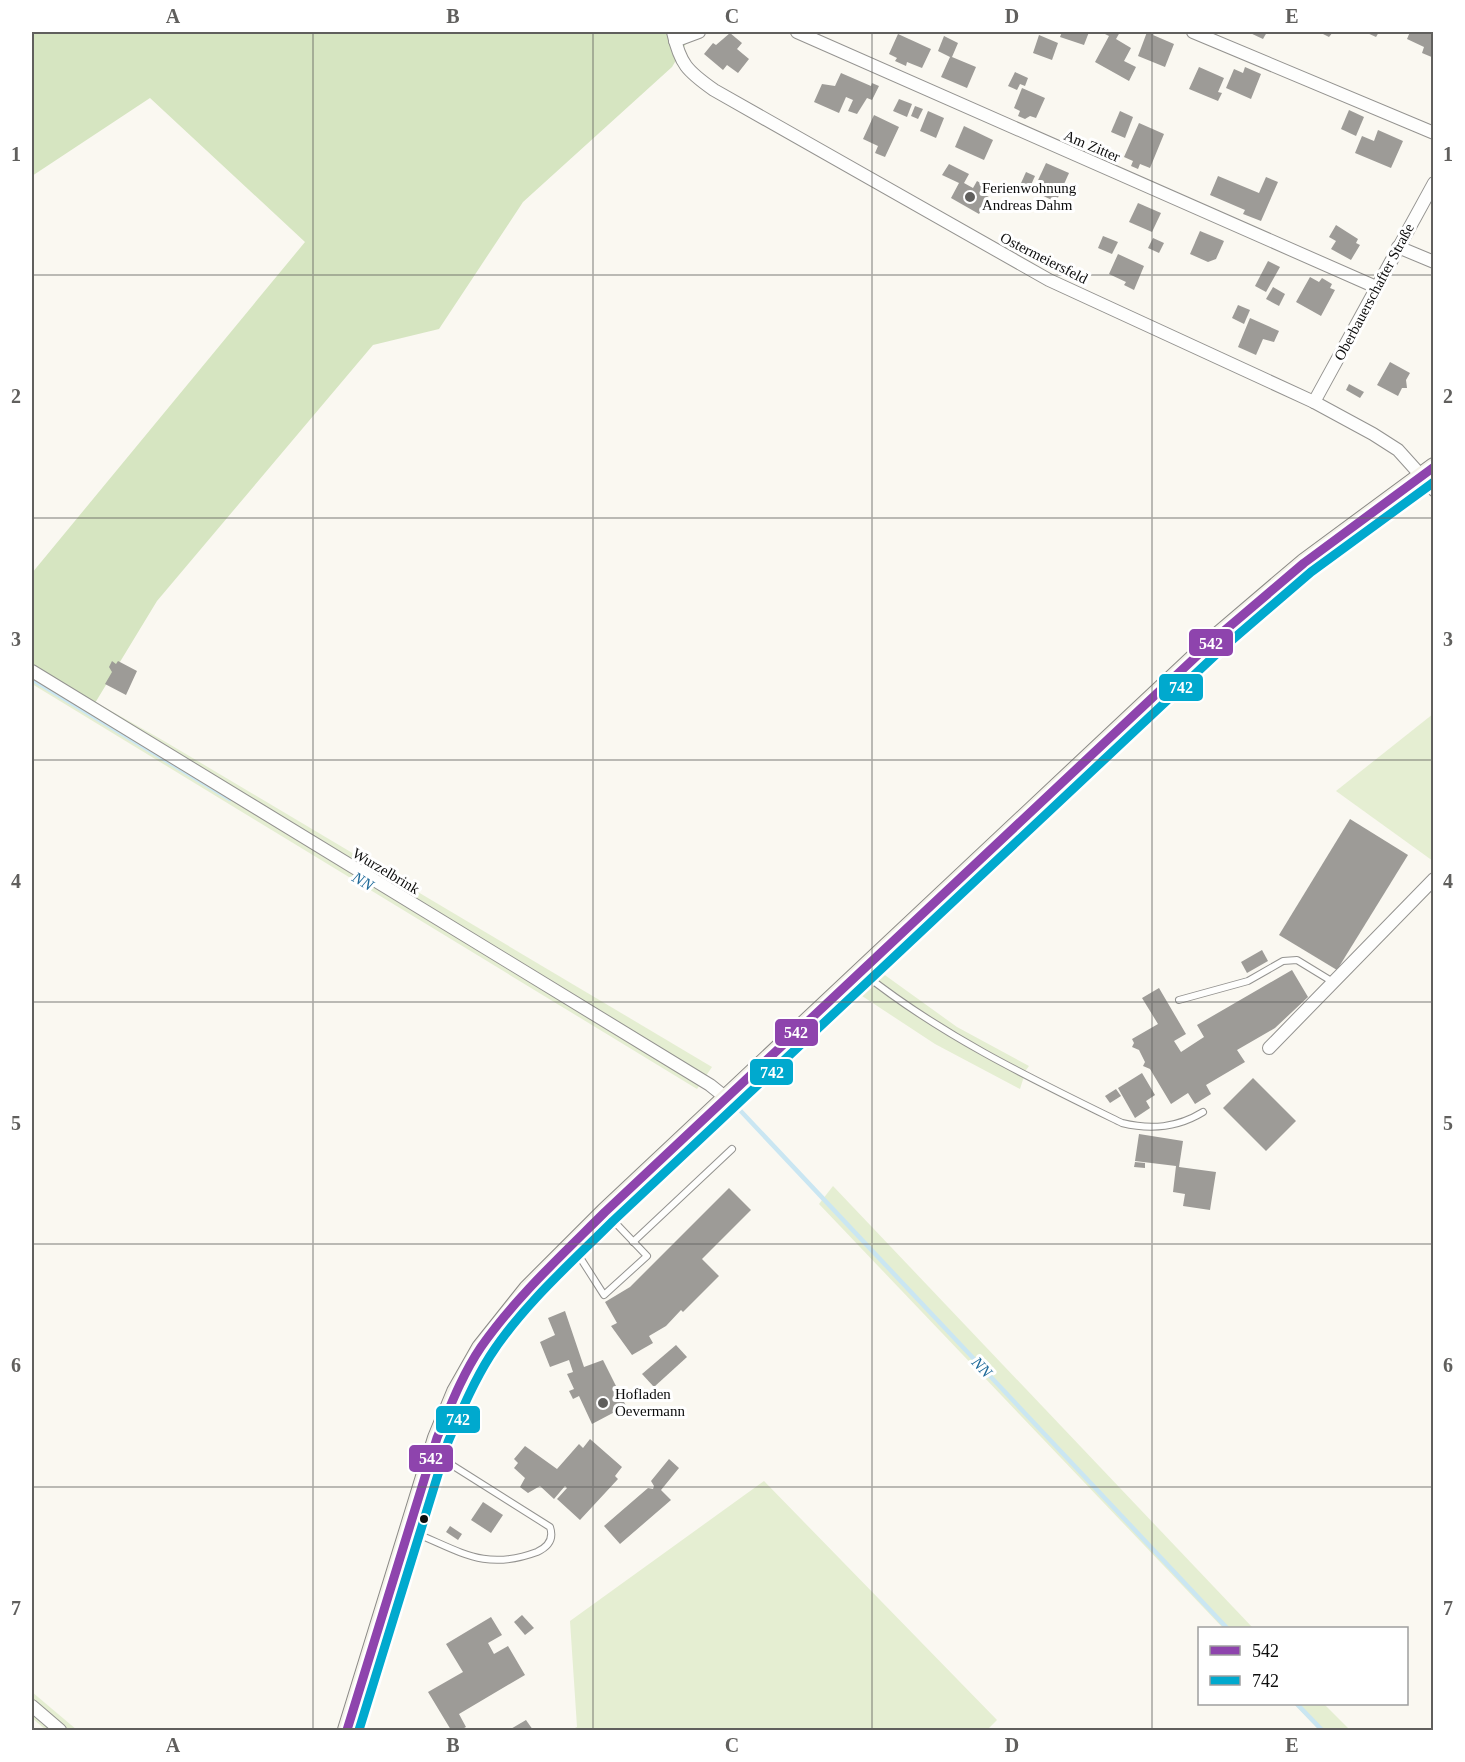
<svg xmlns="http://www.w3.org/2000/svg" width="1465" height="1762" font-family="Georgia,serif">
	<rect width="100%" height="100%" fill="#faf8f1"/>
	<g fill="#e5eed2">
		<path d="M32 666 164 741 712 1067 697 1089 32 684Z"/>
		<path d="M1433 714V861L1336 791Z"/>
		<path d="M882 973 957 1027 1029 1066 1026 1070 1020 1089 935 1044 859 994Z"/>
		<path d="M833 1186 1253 1628H1223L819 1204Z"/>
		<path d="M764 1481 997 1720 987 1730H571L577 1727 570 1621Z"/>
		<path d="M32 1692 77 1730H46L32 1718Z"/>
		<path d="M1294 1704H1324L1350 1730H1319Z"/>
	</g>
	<path fill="#d6e5c1" d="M32 32H693L672 67 523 202 439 329 373 345 157 601 95 703 32 666V573L305 242 150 98 32 176Z"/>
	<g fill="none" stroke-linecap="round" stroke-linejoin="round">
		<g stroke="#cae6f2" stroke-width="4.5">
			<path d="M32 679 230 799"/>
			<path d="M736 1106 1227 1628"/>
			<path d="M1297 1704 1322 1730"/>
		</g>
	</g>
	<g fill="#9d9b97">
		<path d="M1062 32H1089L1084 45 1060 37Z"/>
		<path d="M1101 32H1120L1116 39 1131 48 1124 61 1136 67 1129 81 1095 62 1109 36Z"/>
		<path d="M1147 32H1155L1153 35 1174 44 1165 67 1138 56Z"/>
		<path d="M1248 32H1267L1263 39Z"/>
		<path d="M1319 32H1333L1329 37Z"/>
		<path d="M1365 32H1379L1376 37Z"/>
		<path d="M1410 32H1434V58L1422 53 1424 47 1407 39Z"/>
		<path d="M730 33 742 43 737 49 749 59 738 73 727 65 723 70 704 54 713 43 716 45Z"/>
		<path d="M898 34 931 49 922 68 907 62 906 66 895 61 897 58 889 54Z"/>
		<path d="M1039 35 1058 43 1052 60 1033 53Z"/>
		<path d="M944 36 958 43 952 57 976 67 967 88 941 77 950 57 938 51Z"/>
		<path d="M1199 67 1224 78 1218 92 1222 93 1218 101 1189 89Z"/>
		<path d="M1245 67 1261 74 1251 99 1226 88 1234 69 1243 73Z"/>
		<path d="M1015 72 1028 78 1025 86 1020 84 1017 90 1008 86Z"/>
		<path d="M841 73 871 86 872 83 879 86 872 100 867 98 857 114 848 111 853 100 846 97 839 113 814 102 822 84 835 86Z"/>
		<path d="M1022 88 1045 98 1036 118 1030 116 1025 119 1018 116 1020 111 1014 108Z"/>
		<path d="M899 99 912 104 907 117 893 111Z"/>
		<path d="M915 106 923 109 918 119 911 116Z"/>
		<path d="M1349 110 1364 117 1356 136 1341 129Z"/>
		<path d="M928 111 944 118 936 138 920 131Z"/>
		<path d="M1120 111 1133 117 1125 138 1111 132Z"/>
		<path d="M874 115 899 127 885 157 875 153 878 146 863 139Z"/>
		<path d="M1139 123 1164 134 1150 168 1140 164 1138 169 1131 166 1133 161 1124 157Z"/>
		<path d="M964 126 993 140 984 160 955 147Z"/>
		<path d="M1378 130 1403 141 1391 168 1355 153 1362 136 1374 141Z"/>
		<path d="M1046 163 1069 173 1056 202 1033 191Z"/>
		<path d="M949 164 969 174 964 183 973 188 977 181 987 187 983 194 989 197 979 214 951 198 959 183 942 175Z"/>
		<path d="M1026 172 1035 176 1026 196 1017 192Z"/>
		<path d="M1218 176 1259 193 1266 177 1278 182 1261 221 1243 214 1245 210 1210 195Z"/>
		<path d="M1138 203 1161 213 1152 232 1129 222Z"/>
		<path d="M1336 225 1358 239 1356 243 1360 245 1351 260 1331 249 1336 241 1329 237Z"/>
		<path d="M1200 231 1224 241 1216 259 1208 262 1190 254Z"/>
		<path d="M1103 236 1118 242 1112 254 1098 248Z"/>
		<path d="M1153 238 1164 243 1159 253 1148 248Z"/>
		<path d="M1118 254 1144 266 1134 290 1124 285 1126 282 1109 274Z"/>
		<path d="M1268 261 1280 267 1266 292 1255 286Z"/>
		<path d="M1310 277 1319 282 1322 278 1332 284 1330 288 1335 290 1321 316 1296 302Z"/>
		<path d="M1273 287 1285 294 1279 306 1266 299Z"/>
		<path d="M1238 305 1250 310 1244 324 1232 318Z"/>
		<path d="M1250 318 1279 331 1274 342 1263 339 1256 355 1238 347Z"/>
		<path d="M1390 362 1410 373 1406 380 1407 388H1402L1398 396 1377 385Z"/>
		<path d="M1349 384 1364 392 1360 398 1346 390Z"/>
		<path d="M112 661 116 664 118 661 137 671 126 695 105 684 112 672 109 667Z"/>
		<path d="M1350 819 1408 855 1337 970 1279 935Z"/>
		<path d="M1262 950 1268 961 1247 973 1241 962Z"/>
		<path d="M1292 970 1308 997 1275 1028 1237 1050 1245 1062 1206 1085 1211 1094 1195 1104 1188 1093 1171 1104 1150 1069 1143 1066 1145 1062 1139 1050 1132 1047 1134 1043 1132 1039 1158 1024 1142 998 1159 988 1186 1034 1174 1041 1181 1052 1204 1037 1197 1025Z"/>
		<path d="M1142 1073 1155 1095 1146 1101 1150 1108 1135 1118 1118 1088Z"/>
		<path d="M1253 1078 1296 1121 1266 1151 1223 1108Z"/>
		<path d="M1116 1089 1121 1096 1110 1103 1105 1096Z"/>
		<path d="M1139 1134 1183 1141 1179 1167 1216 1172 1210 1210 1183 1206 1185 1194 1173 1192 1176 1166 1135 1161Z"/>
		<path d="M1135 1162 1145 1163V1168L1134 1167Z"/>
		<path d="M729 1188 751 1210 702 1259 719 1276 683 1312 681 1310 666 1326 649 1336 653 1343 632 1355 611 1326 617 1323 605 1302 630 1287Z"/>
		<path d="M565 1311 584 1367 603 1360 626 1406 592 1424 579 1396 573 1399 569 1391 574 1389 567 1374 573 1372 569 1360 550 1367 540 1342 555 1335 548 1318Z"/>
		<path d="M676 1345 687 1357 654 1387 642 1374Z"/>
		<path d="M590 1439 622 1467 615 1476 618 1479 580 1520 557 1499 567 1488 565 1486 554 1499 540 1486 528 1493 520 1487 525 1478 514 1468 518 1463 514 1459 525 1446 557 1469 579 1444 583 1448Z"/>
		<path d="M669 1459 679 1468 661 1490 671 1500 620 1544 604 1526 648 1488 653 1489 654 1486 651 1481Z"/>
		<path d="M483 1502 503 1515 491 1533 471 1520Z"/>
		<path d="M450 1526 462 1534 458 1540 446 1532Z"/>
		<path d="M522 1615 534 1628 525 1635 514 1622Z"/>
		<path d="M491 1617 502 1635 488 1643 494 1654 508 1646 525 1675 459 1714 466 1727 460 1730H451L428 1692 463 1672 446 1644Z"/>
		<path d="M526 1720 533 1730H509Z"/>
	</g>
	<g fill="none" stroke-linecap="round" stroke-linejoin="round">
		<g stroke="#949390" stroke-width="8">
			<g id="service">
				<path d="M863 973C942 1036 1032 1079 1122 1123 1151 1130 1177 1128 1203 1112"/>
				<path d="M1179 1000 1248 981 1283 961 1297 960 1333 982"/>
				<path d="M633 1242 732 1149"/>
				<path d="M574 1248 604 1295 647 1256 606 1213"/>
				<path d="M410 1531C459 1550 483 1572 537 1552 548 1547 554 1539 550 1527L436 1455"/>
			</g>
		</g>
		<g stroke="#949390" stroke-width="14">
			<g id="minor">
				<path d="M673 32C680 64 687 71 714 90L1049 280 1314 402 1373 434 1398 450 1434 490"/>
				<path d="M797 32 1376 287"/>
				<path d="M1193 32 1434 133"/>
				<path d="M675 41 699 32"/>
				<path d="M1398 247 1434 262"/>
				<path d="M1314 402 1434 183"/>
				<path d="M32 671 710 1085 725 1097"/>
				<path d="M1269 1048 1434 879"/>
				<path d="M32 1706 60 1730"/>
			</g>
		</g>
		<g stroke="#8a8986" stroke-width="20">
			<path id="secondary" d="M347 1730 437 1438 456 1392 481 1348 528 1289 605 1212 1217 637 1304 563 1434 467"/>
		</g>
		<use href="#service" stroke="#fefefd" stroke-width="6"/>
		<use href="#minor" stroke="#fefefd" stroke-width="12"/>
		<use href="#secondary" stroke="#f4f2e9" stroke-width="18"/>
		<g stroke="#fff" stroke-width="14">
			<path id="bus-1" d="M347 1730 437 1438C450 1407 462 1375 481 1347 516 1297 562 1255 605 1212L1217 637 1304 563 1434 467"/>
		</g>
		<g stroke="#fff" stroke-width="14">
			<path id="bus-2" d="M359 1730 448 1442C461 1412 473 1383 490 1356 523 1305 571 1263 613 1221L1225 646 1311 572 1434 482"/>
		</g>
		<use href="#bus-1" stroke="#8e44ad" stroke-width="9"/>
		<use href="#bus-2" stroke="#00a9ce" stroke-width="9"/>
	</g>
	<path fill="none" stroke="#605f5d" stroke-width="1.5" stroke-opacity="0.55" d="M313 32V1730M593 32V1730M872 32V1730M1152 32V1730M32 275H1434M32 518H1434M32 760H1434M32 1002H1434M32 1244H1434M32 1487H1434"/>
	<g fill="#605f5d" stroke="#fff" stroke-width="2">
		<circle cx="970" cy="197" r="6"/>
		<circle cx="603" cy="1403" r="6"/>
	</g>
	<circle fill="#0d0d0d" stroke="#fff" stroke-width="2" cx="424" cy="1519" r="5"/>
	<g text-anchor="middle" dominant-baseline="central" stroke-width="6" stroke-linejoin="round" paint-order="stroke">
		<g font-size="15" fill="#0d0d0d" stroke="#fff">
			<text transform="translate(1092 146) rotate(23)">Am Zitter</text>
			<text transform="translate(1044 258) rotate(27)">Ostermeiersfeld</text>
			<text transform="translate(1374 292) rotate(-62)">Oberbauerschafter Straße</text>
			<text transform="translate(386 871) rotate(31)">Wurzelbrink</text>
		</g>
		<g font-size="15" fill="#0d0d0d" stroke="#fff" text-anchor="start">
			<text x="982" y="188">Ferienwohnung<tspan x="982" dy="17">Andreas Dahm</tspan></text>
			<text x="615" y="1394">Hofladen<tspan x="615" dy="17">Oevermann</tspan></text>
		</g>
		<g font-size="16" font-style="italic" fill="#1d6998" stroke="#fff">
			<text transform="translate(363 881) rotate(31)">NN</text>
			<text transform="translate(982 1367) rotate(47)">NN</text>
		</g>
	</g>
	<g stroke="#fff" stroke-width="2">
		<rect x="1188" y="628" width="46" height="29" rx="6" fill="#8e44ad"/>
		<rect x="1158" y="673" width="46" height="29" rx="6" fill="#00a9ce"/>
		<rect x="774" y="1018" width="45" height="29" rx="6" fill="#8e44ad"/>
		<rect x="749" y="1058" width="45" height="28" rx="6" fill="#00a9ce"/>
		<rect x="435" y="1405" width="46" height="29" rx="6" fill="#00a9ce"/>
		<rect x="408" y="1444" width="46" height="29" rx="6" fill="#8e44ad"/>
	</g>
	<g font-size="16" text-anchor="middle" font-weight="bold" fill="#fff">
		<text x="1211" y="649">542</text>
		<text x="1181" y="693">742</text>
		<text x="796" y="1038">542</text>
		<text x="772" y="1078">742</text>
		<text x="458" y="1425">742</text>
		<text x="431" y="1464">542</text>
	</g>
	<rect width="1465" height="1762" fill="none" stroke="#ffffff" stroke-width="66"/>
	<rect x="1198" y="1627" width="210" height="78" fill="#ffffff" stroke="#9e9e9e" stroke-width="1.5"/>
	<rect x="1210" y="1646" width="30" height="9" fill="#8e44ad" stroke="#9e9e9e" stroke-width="1.5"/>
	<text x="1252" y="1657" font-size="18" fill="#0d0d0d">542</text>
	<rect x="1210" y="1676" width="30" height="9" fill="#00a9ce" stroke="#9e9e9e" stroke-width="1.5"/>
	<text x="1252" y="1687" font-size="18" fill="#0d0d0d">742</text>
	<rect x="33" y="33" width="1399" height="1696" fill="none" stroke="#605f5d" stroke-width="2"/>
	<g font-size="20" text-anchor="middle" font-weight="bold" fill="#605f5d">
		<text x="173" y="23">A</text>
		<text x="453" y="23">B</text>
		<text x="732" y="23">C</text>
		<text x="1012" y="23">D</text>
		<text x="1292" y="23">E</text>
		<text x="16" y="161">1</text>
		<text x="1448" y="161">1</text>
		<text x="16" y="403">2</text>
		<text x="1448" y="403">2</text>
		<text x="16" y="646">3</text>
		<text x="1448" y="646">3</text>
		<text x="16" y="888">4</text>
		<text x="1448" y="888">4</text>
		<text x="16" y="1130">5</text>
		<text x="1448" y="1130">5</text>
		<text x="16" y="1372">6</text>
		<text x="1448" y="1372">6</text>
		<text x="16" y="1615">7</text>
		<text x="1448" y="1615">7</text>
		<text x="173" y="1752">A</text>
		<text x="453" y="1752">B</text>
		<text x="732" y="1752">C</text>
		<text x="1012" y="1752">D</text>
		<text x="1292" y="1752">E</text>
	</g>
</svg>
